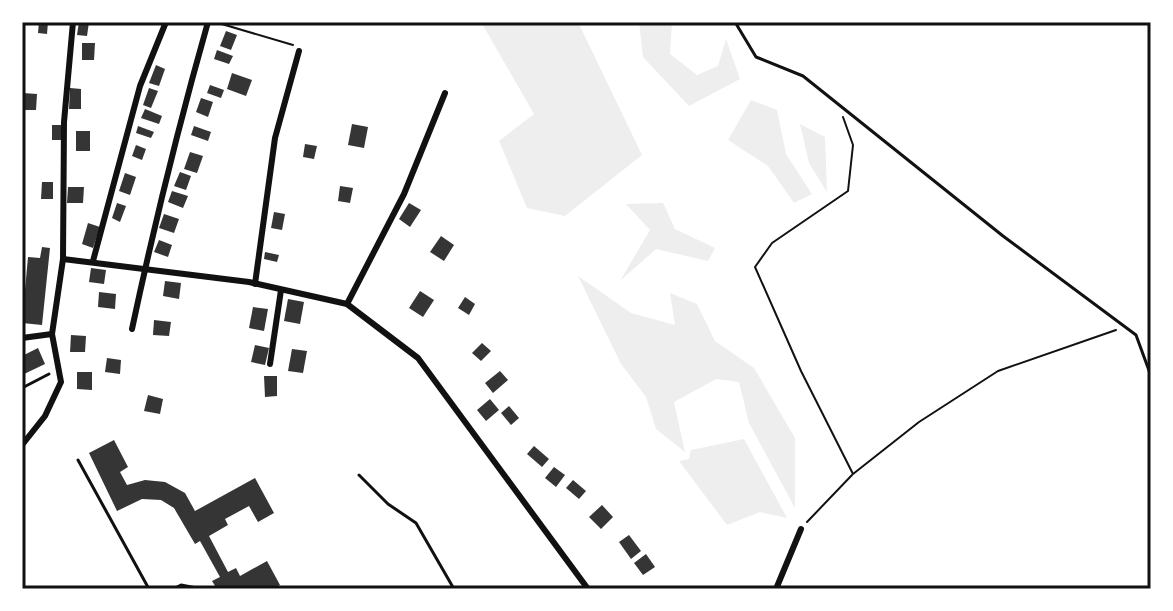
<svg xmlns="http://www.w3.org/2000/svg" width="1173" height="611" font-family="'IBM Plex Sans',sans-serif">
	<rect width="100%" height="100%" fill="#fff"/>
	<g fill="#eee">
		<path d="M481 22H578L642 155 565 216 527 208 499 141 534 114Z"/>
		<path d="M639 22H672L670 54 697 75 718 66 726 39 740 79 689 106 643 57Z"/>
		<path d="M751 100 777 110 786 154 812 194 794 203 768 166 728 140Z"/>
		<path d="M800 124 825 137 827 192 809 163Z"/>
		<path d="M663 203 675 229 715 248 708 261 656 249 620 281 650 230 626 204Z"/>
		<path d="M578 276 631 313 675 325 670 293 697 304 715 341 754 368 795 438V508L749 423 739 382 716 379 674 402 685 452 656 429 646 397 621 364Z"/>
		<path d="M744 439 787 518 760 512 727 525 679 461 689 459 691 450Z"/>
	</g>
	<g fill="#353535">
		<path d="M39 22H48L47 34 38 33Z"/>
		<path d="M79 22H89L87 36 77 35Z"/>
		<path d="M226 31 237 35 231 50 220 46Z"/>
		<path d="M82 43H95L94 60H82Z"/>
		<path d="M217 50 233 56 229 64 214 59Z"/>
		<path d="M156 65 165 69 159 86 149 83Z"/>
		<path d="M232 73 252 80 246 96 227 89Z"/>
		<path d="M210 85 224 90 221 98 207 93Z"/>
		<path d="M70 88 81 89V109H69Z"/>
		<path d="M149 88 158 91 151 108 143 105Z"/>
		<path d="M23 93 37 94 36 110H22Z"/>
		<path d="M201 98 213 102 208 117 196 112Z"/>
		<path d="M145 109 162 116 159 124 141 118Z"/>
		<path d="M352 124 368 127 364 148 348 145Z"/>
		<rect x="52" y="125" width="10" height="15"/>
		<path d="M138 126 154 132 151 138 136 133Z"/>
		<path d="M194 126 211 132 208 141 191 135Z"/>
		<rect x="76" y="131" width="14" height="20"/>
		<path d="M305 144 317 146 314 159 303 157Z"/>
		<path d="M136 145 146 149 142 160 132 156Z"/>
		<path d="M190 152 203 156 197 173 184 169Z"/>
		<path d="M180 172 191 176 186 190 174 186Z"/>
		<path d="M125 173 136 177 130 195 119 191Z"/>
		<path d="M42 182H53V199H41Z"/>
		<path d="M340 186 353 188 350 203 338 201Z"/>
		<path d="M68 187H84L83 203H67Z"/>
		<path d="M172 191 188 196 183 208 168 202Z"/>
		<path d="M117 203 126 206 120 222 112 218Z"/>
		<path d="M409 203 421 210 410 227 399 219Z"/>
		<path d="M274 212 285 214 282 230 271 228Z"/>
		<path d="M164 214 179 219 174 233 159 228Z"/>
		<path d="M88 223 100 227 93 248 82 244Z"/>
		<path d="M441 236 454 245 444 261 430 252Z"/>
		<path d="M159 240 172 245 168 257 154 252Z"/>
		<path d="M42 247 50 248 42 325 22 323 28 257 40 258Z"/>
		<path d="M265 252 279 255 277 262 264 259Z"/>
		<path d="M91 268 106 270 104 284 89 282Z"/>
		<path d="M165 281 181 283 179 299 163 296Z"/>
		<path d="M420 291 434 300 423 317 409 308Z"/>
		<path d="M99 292 116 294 115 309 98 307Z"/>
		<path d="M465 297 475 304 469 315 458 308Z"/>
		<path d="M288 299 304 302 300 324 284 321Z"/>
		<path d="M253 307 268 309 264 331 249 328Z"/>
		<path d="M154 320 171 322 169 336 153 335Z"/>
		<path d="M71 335 86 336 85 352H70Z"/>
		<path d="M482 343 491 351 481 361 472 353Z"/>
		<path d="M255 345 269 348 265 365 251 362Z"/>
		<path d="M38 348 45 364 22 375V356Z"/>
		<path d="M292 349 307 351 303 373 288 371Z"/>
		<path d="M107 358 121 360 120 374 105 372Z"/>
		<path d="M500 371 508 380 493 393 485 383Z"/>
		<path d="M77 372H92V390L77 389Z"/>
		<path d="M264 376H277V396L265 397Z"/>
		<path d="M148 395 163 399 160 414 144 411Z"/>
		<path d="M490 399 499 410 486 421 477 410Z"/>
		<path d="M509 406 519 418 511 425 501 413Z"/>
		<path d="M114 440 128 467 120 472 127 485 145 480 165 482 185 493 195 511 255 478 274 513 258 522 249 506 225 519 228 525 209 536 228 572 236 568 240 576 267 561 280 585 273 589H217L212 581 220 577 200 541 195 544 174 508 161 500 142 499 117 511 89 453Z"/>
		<path d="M534 446 549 459 542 467 527 454Z"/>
		<path d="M554 467 565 475 556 487 545 478Z"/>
		<path d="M573 480 586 491 579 499 566 488Z"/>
		<path d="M602 505 613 517 601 529 589 517Z"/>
		<path d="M629 535 641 551 631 559 619 542Z"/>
		<path d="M646 554 655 567 643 575 634 563Z"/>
	</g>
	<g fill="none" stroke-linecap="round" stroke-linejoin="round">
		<g stroke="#111" stroke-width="2">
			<path d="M215 22 293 45"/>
			<path d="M843 117 853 145 848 191 772 243 755 267 801 371 853 474 919 422 998 371 1116 330"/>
			<path d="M807 522 852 475"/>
		</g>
		<g stroke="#111" stroke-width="3">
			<path d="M735 22 756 57 803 76 1003 236 1136 335 1151 376"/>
			<path d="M22 388 49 374"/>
			<path d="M78 460 149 589"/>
			<path d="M359 475 388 504 416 523 454 589"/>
			<path d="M173 589 181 585 202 589"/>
		</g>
		<g stroke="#111" stroke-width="6">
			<path d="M63 259 249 282 347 304 418 358 588 589"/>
			<path d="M93 261 140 86 166 22"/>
			<path d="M255 284 275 138 299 51"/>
			<path d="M347 304 404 194 445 93"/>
			<path d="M132 329C154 226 179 124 208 22"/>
			<path d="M22 338 52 334"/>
			<path d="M270 364 281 290"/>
			<path d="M22 445 45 416 61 382 52 334 63 259 64 122 73 22"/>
			<path d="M776 589 801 529"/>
		</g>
	</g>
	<rect width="1173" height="611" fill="none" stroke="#ffffff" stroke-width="48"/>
	<rect x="24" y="24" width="1125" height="563" fill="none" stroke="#111" stroke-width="3"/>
</svg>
